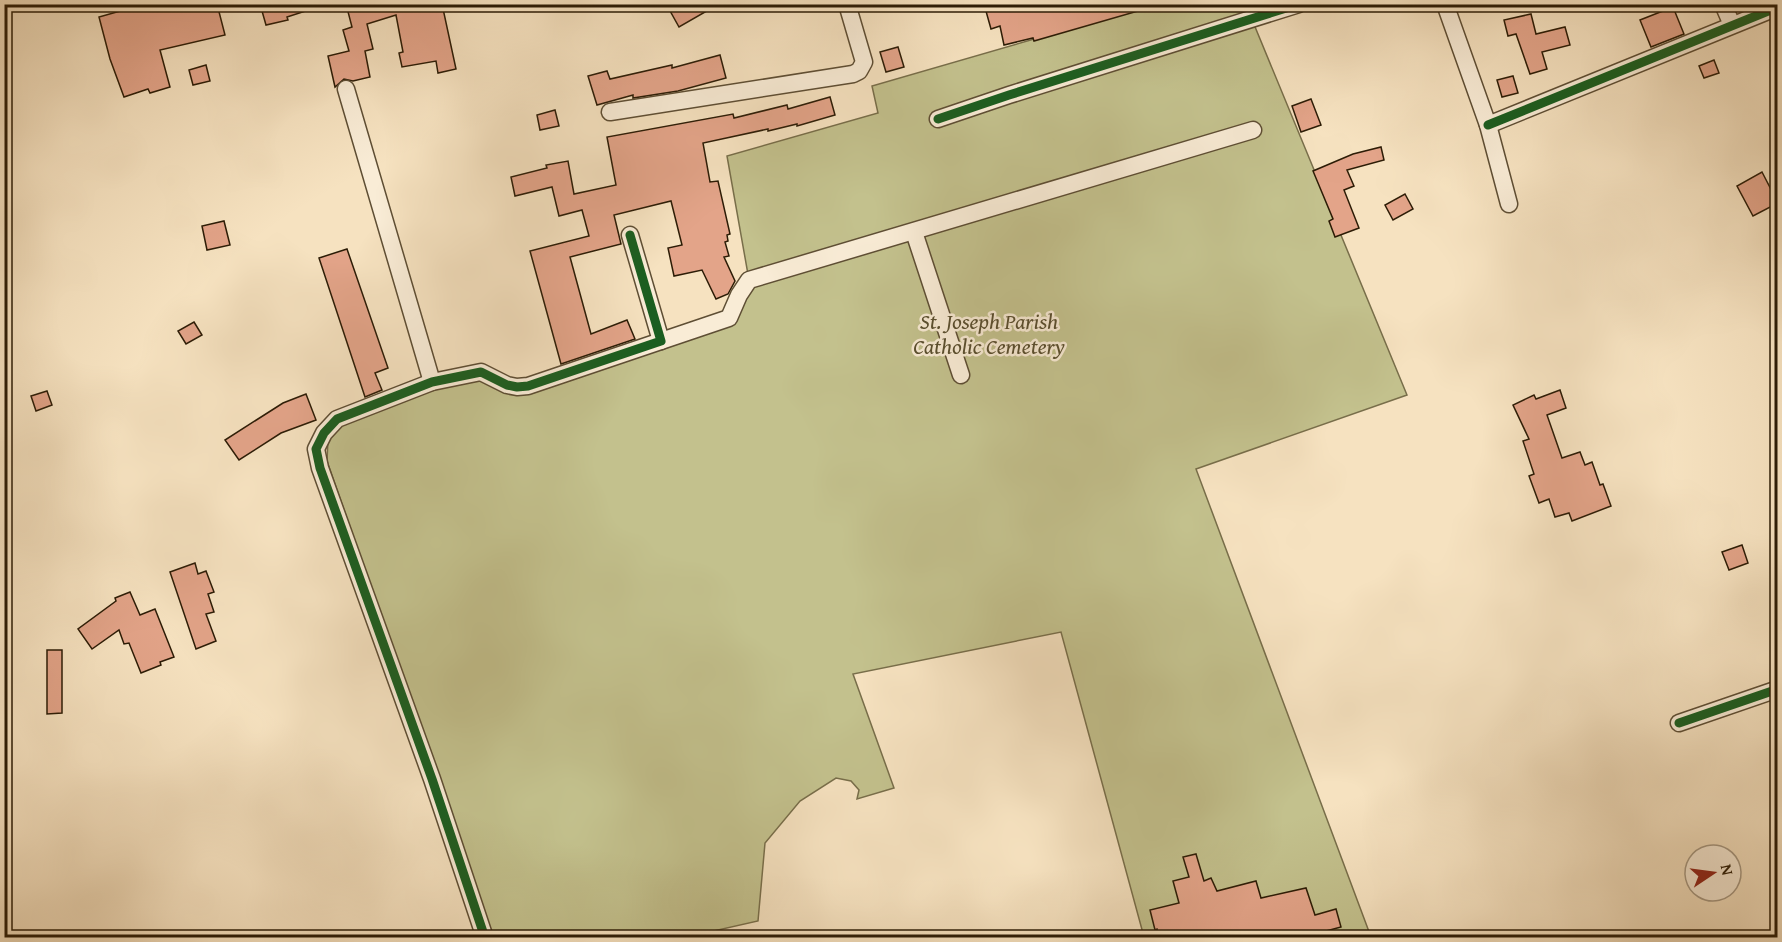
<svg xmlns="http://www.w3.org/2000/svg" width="1782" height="942" font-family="'Gentium Book Plus',serif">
	<rect width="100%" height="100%" fill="#f6e2c0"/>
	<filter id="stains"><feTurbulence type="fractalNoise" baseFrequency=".00333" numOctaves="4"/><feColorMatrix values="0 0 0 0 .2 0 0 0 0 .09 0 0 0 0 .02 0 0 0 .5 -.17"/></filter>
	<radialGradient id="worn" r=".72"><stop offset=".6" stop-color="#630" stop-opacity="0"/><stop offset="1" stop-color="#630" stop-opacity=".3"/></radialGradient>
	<path fill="#c3c18d" stroke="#786e4a" stroke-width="1.5" d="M1152 5H1246L1407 395 1196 469 1371 937H1144L1061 632 853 674 894 788 857 799 859 790 851 781 836 778 800 801 765 843 758 921 687 937H492L327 461 328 439 339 425 432 388 478 376 510 391 729 323 749 280 727 156 878 113 872 86Z"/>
	<g fill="#e3a489" stroke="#2c1c06" stroke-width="1.5">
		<path d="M145 4H217L225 35 160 50 170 87 150 93 148 89 124 97 110 59 99 17Z"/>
		<path d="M260 4H315V8L287 17 288 20 266 25Z"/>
		<path d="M346 4H442L456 69 438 73 436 61 402 67 399 53 403 52 396 15 367 24 373 49 365 51 370 77 353 81 344 79 335 87 328 56 349 51 343 30 352 27Z"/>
		<path d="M678 4H719L679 27 669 9Z"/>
		<path d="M984 4H1144L1145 9 1034 41 1033 38 1004 45 1000 26 991 29Z"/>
		<path d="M1673 7 1684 34 1651 47 1640 20Z"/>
		<path d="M1531 14 1536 34 1565 27 1570 45 1542 52 1547 69 1530 74 1516 34 1508 36 1504 20Z"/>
		<path d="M898 47 904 67 886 72 880 52Z"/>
		<path d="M720 55 726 78 678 91 633 98V95L597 105 588 76 607 71 610 79 672 65V68Z"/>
		<path d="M1714 60 1719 73 1704 78 1699 66Z"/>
		<path d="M206 65 210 81 193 85 189 70Z"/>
		<path d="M1513 76 1518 93 1502 97 1497 80Z"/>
		<path d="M830 97 835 115 797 126V124L768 131V129L703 143 710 182 718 181 730 234 727 235 728 241 725 242 729 256 724 257 735 281 728 294 716 299 702 270 674 276 668 248 682 245 671 201 614 215 621 244 570 257 591 334 627 320 635 339 561 364 530 251 589 236 582 210 559 216 552 187 515 196 511 177 547 168 546 165 568 161 574 194 616 185 607 137 733 114 734 118 787 105 788 109Z"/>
		<path d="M1311 99 1321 125 1301 132 1292 106Z"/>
		<path d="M555 110 559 126 540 130 537 115Z"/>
		<path d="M1381 147 1384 160 1347 170 1354 186 1344 190 1359 228 1335 237 1329 221 1333 219 1313 171 1353 154Z"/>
		<path d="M1762 172 1778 203 1753 216 1737 186Z"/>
		<path d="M1405 194 1413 209 1393 220 1385 205Z"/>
		<path d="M224 221 230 245 207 250 202 226Z"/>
		<path d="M347 249 388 368 375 373 382 390 365 397 319 258Z"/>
		<path d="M194 322 202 335 186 344 178 331Z"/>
		<path d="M1560 390 1566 408 1547 415 1562 458 1580 452 1585 465 1592 462 1600 485 1603 484 1611 506 1572 521 1569 513 1555 517 1549 499 1539 503 1529 476 1534 474 1523 441 1529 439 1513 405 1534 395 1536 399Z"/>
		<path d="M47 391 52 405 36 411 31 396Z"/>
		<path d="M306 394 316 420 281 433 239 460 225 440 283 403Z"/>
		<path d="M1742 545 1748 563 1729 570 1722 552Z"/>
		<path d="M195 563 198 574 206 571 214 592 208 594 214 612 206 614 216 641 196 649 170 572Z"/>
		<path d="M130 592 140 615 155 609 174 657 160 662 161 665 141 673 129 643 124 644 119 630 92 649 78 629 116 601 115 598Z"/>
		<path d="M47 650H62V713L47 714Z"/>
		<path d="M1196 854 1204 881 1211 878 1217 891 1256 881 1261 898 1306 888 1315 915 1336 909 1341 927 1300 938H1159L1157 929 1155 930 1150 910 1179 903 1173 881 1189 877 1183 857Z"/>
	</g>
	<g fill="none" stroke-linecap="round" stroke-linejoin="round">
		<g stroke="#5e4e34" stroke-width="19">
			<g id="minor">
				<path d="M1445 4 1488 125 1509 204"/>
				<path d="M1723 4 1732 25"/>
				<path d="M346 89 432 382"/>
				<path d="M610 112 853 74 859 71 864 62 847 4"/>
				<path d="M938 119 1009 95 1299 4"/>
				<path d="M1488 125 1778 7"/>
				<path d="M914 232 961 375"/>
				<path d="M661 341 729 318 739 295 749 280 1253 130"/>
				<path d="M1679 723 1778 689"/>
				<path d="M485 938 432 779 320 468 316 449 324 433 337 419 432 382 481 372 507 385 517 387 528 386 661 341 630 235"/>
			</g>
		</g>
		<use href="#minor" stroke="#f9ecd6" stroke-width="16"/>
		<g stroke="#f9ecd6" stroke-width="13">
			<g id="cycleway">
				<path d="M938 119 1009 95 1299 4"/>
				<path d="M1488 125 1778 7"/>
				<path d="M1679 723 1778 689"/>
				<path d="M485 938 432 779 320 468 316 449 324 433 337 419 432 382 481 372 507 385 517 387 528 386 661 341 630 235"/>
			</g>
		</g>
		<use href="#cycleway" stroke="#1b5e20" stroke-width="9"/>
	</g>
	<g text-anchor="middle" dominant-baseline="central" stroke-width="5" stroke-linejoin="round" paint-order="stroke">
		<g font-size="22" font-style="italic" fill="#594e2e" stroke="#f9ecd6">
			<text x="989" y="321">St. Joseph Parish<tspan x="989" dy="25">Catholic Cemetery</tspan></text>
		</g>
	</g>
	<rect width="1782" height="942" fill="none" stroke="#f6e2c0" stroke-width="24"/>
	<rect x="6" y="6" width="1770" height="930" fill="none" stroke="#2c1c06" stroke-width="3"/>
	<rect x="12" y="12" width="1758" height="918" fill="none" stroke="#2c1c06" stroke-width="1.5"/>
	<g transform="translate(1713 873) rotate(77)"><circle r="28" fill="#f9ecd6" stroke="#a79983" stroke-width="1.5"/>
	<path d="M0-4.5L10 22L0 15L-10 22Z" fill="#8f2418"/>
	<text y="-9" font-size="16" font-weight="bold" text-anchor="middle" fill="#2c1c06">N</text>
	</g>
	<rect width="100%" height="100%" filter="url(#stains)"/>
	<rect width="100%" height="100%" fill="url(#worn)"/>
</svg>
